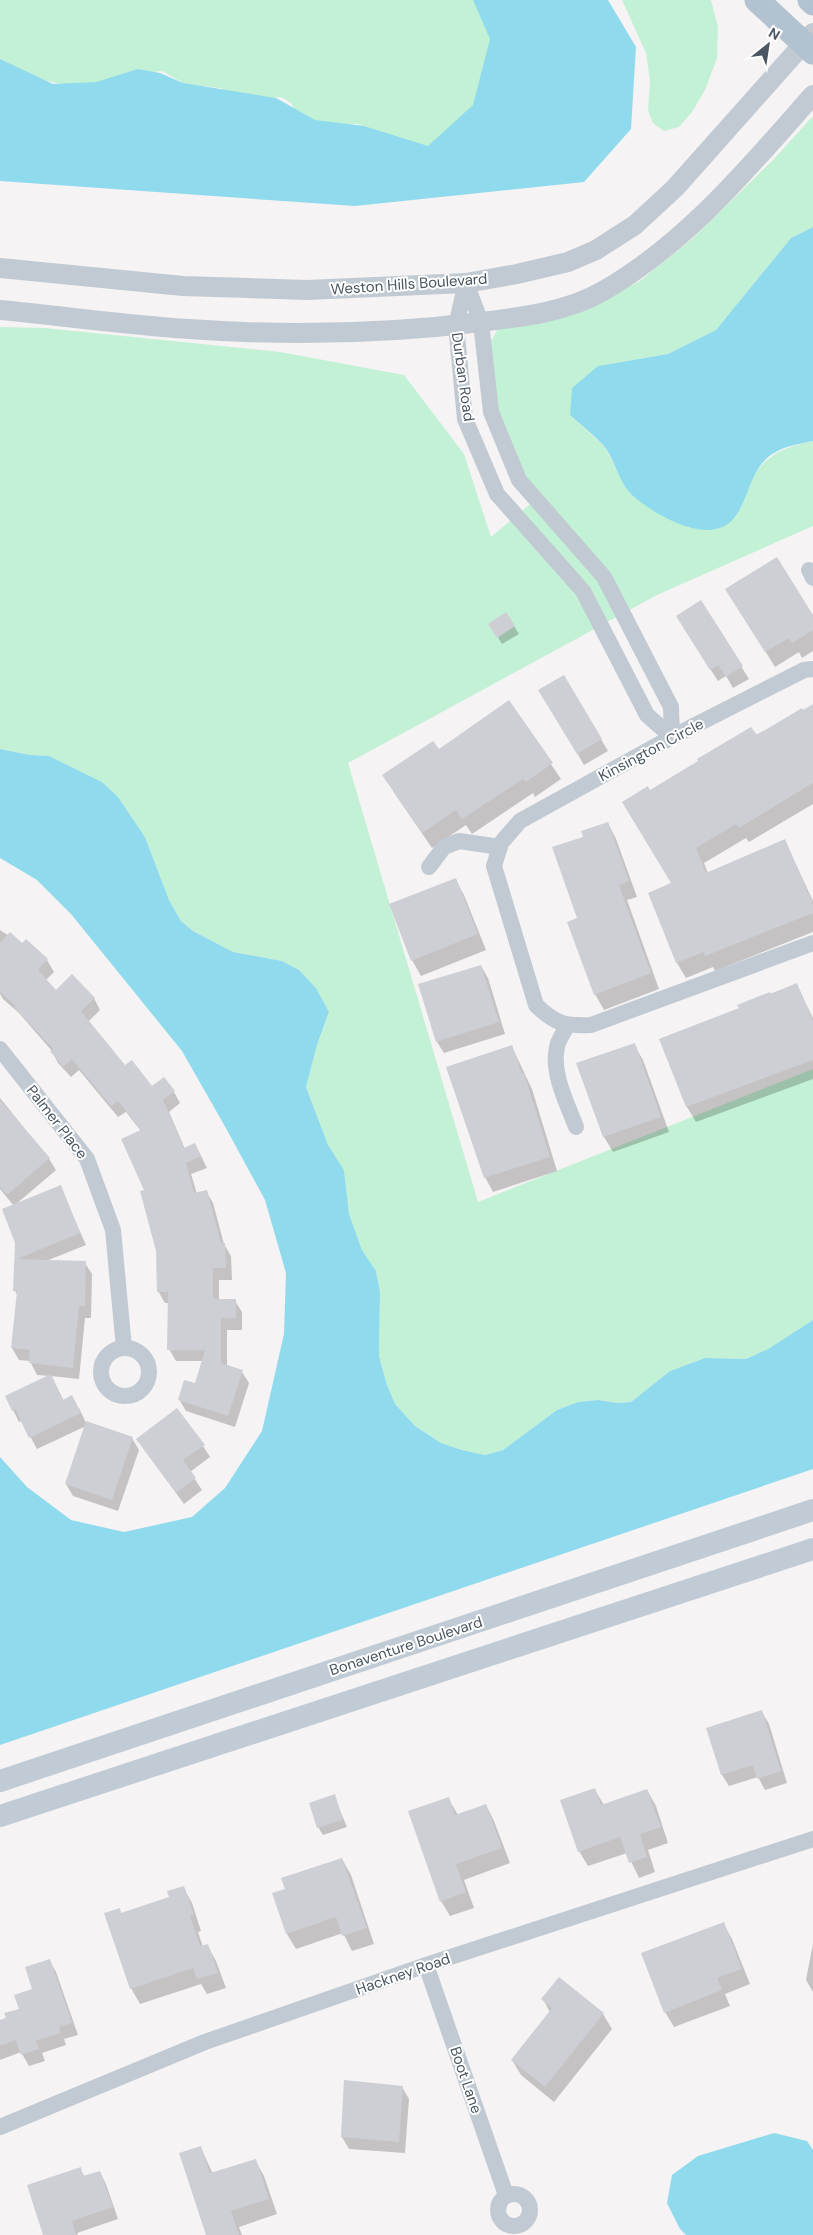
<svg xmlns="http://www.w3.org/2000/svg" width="813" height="2235" font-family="'DM Sans',sans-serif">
	<rect width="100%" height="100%" fill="#f5f3f3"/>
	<g fill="#c3f1d5">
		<path d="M0 0H481L494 29 481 99 441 147 421 145 357 124 320 125 295 110 291 103 281 97 270 98 232 93 220 88 185 84 162 71 142 73 124 83 61 84 40 79 0 59Z"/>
		<path d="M622 0H711L718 27 717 58 705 90 692 112 679 127 664 131 653 123 648 110 650 81 646 53Z"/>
		<path d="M813 116V227L791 238 716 330 668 354 598 366 570 415 604 446 630 494 741 506C755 464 769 450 813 441V526L657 595 348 763 478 1202 813 1069V1320L768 1349 746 1359 705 1358 670 1371 631 1402 617 1403 598 1400 578 1402 557 1410 503 1450 485 1455 462 1450 441 1443 415 1426 395 1404 387 1385 379 1356 380 1292 376 1271 362 1250 349 1214 344 1170 328 1145 306 1087 317 1045 329 1013 316 988 299 970 282 961 233 952 193 931 181 921 169 900 145 837 118 797 102 782 49 756 30 755 0 749V327L45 328 280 352 404 375 464 454 491 537 536 499 491 412 487 348 498 329 569 315 640 281 691 240 773 160Z"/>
	</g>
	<g fill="#90daee">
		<path d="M473 0H608L636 47 631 129 584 182 355 206 0 181V59L53 84 96 82 138 69 160 73 183 83 276 98 315 120 364 126 428 146 473 105 490 39Z"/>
		<path d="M813 227V441C798 444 779 447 767 458 749 475 748 501 734 518 710 548 653 514 632 495 619 483 615 460 604 446 594 435 581 425 570 415L572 388 598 366 668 354 716 330 791 238Z"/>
		<path d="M0 749 30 755 49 756 102 782 118 797 145 837 169 900 181 921 193 931 233 952 282 961 299 970 316 988 329 1012 317 1045 306 1087 328 1145 344 1170 349 1214 362 1250 376 1271 380 1292 379 1356 387 1385 395 1404 415 1426 441 1443 462 1450 485 1455 503 1450 557 1410 578 1402 598 1400 617 1403 631 1402 670 1371 705 1358 746 1359 768 1349 813 1320V1469L0 1745V1457L27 1487 71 1520 124 1532 192 1517 225 1488 262 1431 284 1334 286 1273 265 1200 227 1130 182 1051 71 914 37 880 0 858Z"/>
		<path d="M774 2133 807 2141 813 2150V2235H686L680 2229 667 2203 672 2175 698 2156Z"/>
	</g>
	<g fill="#0003">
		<path d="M701 602 749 679 733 688 726 676 718 681 684 628Z"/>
		<path d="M736 604 813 618V651L802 658 799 652 775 667Z"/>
		<path d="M514 626 519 634 502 644 494 631Z"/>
		<path d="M563 676 608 751 584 765 540 690Z"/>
		<path d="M509 702 561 779 535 797 533 793 472 834 466 825 432 848 393 791 438 751Z"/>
		<path d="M813 705V804L749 842 746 838 704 863 708 873 785 841 813 901V932L715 971 713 967 686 978 677 963 649 893 672 884 650 791Z"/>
		<path d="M608 823 616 839 637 897 627 900 659 989 604 1010 595 994 578 919 585 837Z"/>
		<path d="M455 879 464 895 486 950 421 976 412 960Z"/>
		<path d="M0 930 47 960 54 972 45 981 56 992 94 998 100 1010 88 1022 125 1066 152 1088 174 1092 180 1103 169 1112 185 1149 195 1144 207 1168 191 1174 197 1194 206 1191 213 1203 224 1244 231 1256 232 1280H219V1300L235 1301 242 1312V1330H227V1367L242 1372 249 1383 235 1427 186 1411 179 1399 196 1385 203 1361H176L169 1349V1303H165L158 1291V1251L146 1191 141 1131 126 1112 118 1117 79 1070 71 1077 58 1063 52 1051 19 1013 3 999 0 994Z"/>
		<path d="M481 966 488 978 505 1034 444 1053 437 1042Z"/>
		<path d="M796 984 813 1018V1079L696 1122 687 1107 661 1039 741 1009 739 1006Z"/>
		<path d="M634 1045 643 1060 669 1132 613 1152 604 1137 578 1063Z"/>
		<path d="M512 1047 532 1089 557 1171 493 1192 485 1177Z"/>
		<path d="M0 1098 49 1159 56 1170 15 1205 60 1187 86 1245 46 1261 85 1263 92 1274 91 1318H85L79 1379 51 1376 64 1401 79 1408 86 1423 132 1438 139 1450 118 1511 73 1496 66 1484 86 1426 37 1449 22 1421 19 1422 13 1410 50 1376 37 1375 30 1361 19 1360 12 1348 18 1296 15 1291 17 1243 14 1206 0 1189Z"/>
		<path d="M137 1439 203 1446 210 1457 190 1472 202 1490 184 1504Z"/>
		<path d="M762 1712 769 1724 787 1783 765 1790 758 1777 729 1786 722 1775 708 1728Z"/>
		<path d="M595 1790 604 1805 647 1790 656 1806 668 1843 648 1850 655 1872 639 1878 627 1853 588 1866 579 1851Z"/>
		<path d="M334 1796 347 1827 323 1835 318 1827Z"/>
		<path d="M448 1798 458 1815 486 1805 494 1821 510 1863 464 1880 474 1908 450 1916 441 1901Z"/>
		<path d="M342 1859 351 1875 374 1944 352 1951 343 1933 296 1949 287 1934V1890Z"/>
		<path d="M183 1887 192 1903 201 1931 198 1932 203 1947 207 1945 216 1961 226 1988 207 1994 201 1984 140 2004 131 1988 122 1914 170 1898Z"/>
		<path d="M723 1923 732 1939 750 1984 725 1994 730 2006 674 2027 665 2012Z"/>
		<path d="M813 1944V1992L806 1980Z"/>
		<path d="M49 1960 56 1972 78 2035 64 2039 66 2045 42 2053 45 2061 29 2066 21 2052 0 2060V2021L21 2009 34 1990Z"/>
		<path d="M543 1999 603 2014 612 2029 554 2102 521 2075 512 2060 550 2012Z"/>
		<path d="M346 2081 402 2087 409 2099 405 2153 349 2149 342 2137Z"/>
		<path d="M201 2148 213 2174 255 2160 264 2176 277 2214 239 2227 242 2235H208Z"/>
		<path d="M80 2169 85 2177 100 2172 106 2184 118 2219 77 2233 78 2235H45Z"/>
	</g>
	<g fill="#cdcfd5">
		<path d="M777 557 813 615V630L792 643 789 638 765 652 725 589Z"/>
		<path d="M701 600 743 666 726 677 718 665 710 670 676 616Z"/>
		<path d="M506 612 515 626 497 638 488 624Z"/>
		<path d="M564 675 602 739 577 754 538 690Z"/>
		<path d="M509 700 553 763 526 782 523 779 462 819 456 810 422 833 382 775 433 741 439 749Z"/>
		<path d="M813 704V783L739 828 736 824 696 848 706 873 785 839 813 904V913L705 956 704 952 676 963 648 893 671 883 622 802 648 786 650 790 698 761 697 759 751 727 757 735 802 708 803 710Z"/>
		<path d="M608 822 629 881 619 885 651 973 594 995 567 922 577 918 552 847 583 837 581 831Z"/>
		<path d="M456 878 478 934 411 961 389 904Z"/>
		<path d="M10 932 22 943 26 939 48 959 38 970 56 990 72 974 95 998 81 1011 125 1065 132 1060 152 1086 164 1077 175 1091 163 1100 184 1148 195 1143 201 1156 186 1163 194 1193 207 1190 221 1243H225L226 1268H213V1299H236V1318H221V1363L243 1370 228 1416 178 1400 184 1380 195 1383 205 1350H167L168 1292H157L156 1251 140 1191 144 1190 121 1139 141 1130 118 1101 111 1106 72 1059 63 1067 50 1051 53 1049 14 1007 16 1006 0 992V943Z"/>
		<path d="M481 965 499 1022 436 1042 418 984Z"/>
		<path d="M797 983 813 1021V1060L686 1107 659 1039 739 1008 737 1005 770 992 771 994Z"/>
		<path d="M635 1043 661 1117 603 1137 576 1063Z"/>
		<path d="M512 1045 522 1074 524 1073 550 1157 484 1178 446 1067Z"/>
		<path d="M0 1100 50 1158 7 1195 0 1187Z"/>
		<path d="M61 1185 80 1233 17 1259 86 1261 85 1306H79L73 1368 29 1363 30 1350 11 1348 17 1291H13L15 1243 2 1209Z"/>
		<path d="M51 1374 63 1400 72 1395 81 1413 29 1438 15 1409 12 1411 5 1396Z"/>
		<path d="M177 1408 205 1445 183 1460 196 1478 176 1493 136 1439Z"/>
		<path d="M86 1421 133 1437 112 1500 65 1484Z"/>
		<path d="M762 1710 781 1771 757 1779 753 1765 721 1775 706 1728Z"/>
		<path d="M595 1788 601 1805 647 1789 661 1827 640 1834 647 1857 629 1863 620 1837 578 1852 560 1800Z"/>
		<path d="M335 1794 343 1820 317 1828 309 1803Z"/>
		<path d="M449 1797 455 1815 486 1804 502 1848 456 1864 466 1892 440 1902 408 1811Z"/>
		<path d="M342 1858 367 1928 342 1936 336 1917 286 1934 272 1893 285 1889 281 1878Z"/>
		<path d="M184 1886 194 1915 190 1916 200 1946 208 1944 218 1973 197 1979 193 1968 130 1989 104 1913 120 1908 121 1913 169 1897 167 1891Z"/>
		<path d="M724 1922 742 1969 717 1978 722 1990 664 2013 641 1953Z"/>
		<path d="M50 1959 72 2023 59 2027 60 2033 36 2041 39 2049 21 2055 16 2040 0 2046V2020L6 2018 4 2013 19 2009 14 1995 32 1989 25 1967Z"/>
		<path d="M559 1977 604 2013 545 2087 511 2060 552 2008 541 1999Z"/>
		<path d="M344 2080 403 2086 399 2142 341 2137Z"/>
		<path d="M201 2146 210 2173 256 2159 269 2199 231 2211 239 2235H206L179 2153Z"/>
		<path d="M81 2167 83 2176 100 2171 113 2207 72 2221 76 2235H43L27 2185Z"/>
	</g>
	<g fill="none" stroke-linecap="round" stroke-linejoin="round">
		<g stroke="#c1cad2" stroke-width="16">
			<path d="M466 283 456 325 465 419 497 494 583 591 647 715 672 737"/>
			<path d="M466 283 481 322 491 412 519 480 604 577 671 707 672 737"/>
			<path d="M809 570 813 578"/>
			<path d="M813 669 804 670 672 737 520 821 501 843 494 866 536 1005C555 1024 565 1026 591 1025L813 943"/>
			<path d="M429 867 444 847 459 841 500 847"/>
			<path d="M567 1026C564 1032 558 1040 557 1047 551 1073 567 1103 576 1127"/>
			<path d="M0 1049 87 1159 113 1230 124 1348"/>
			<circle cx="125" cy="1372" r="24"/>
			<path d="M426 1965 506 2195"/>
			<path d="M0 2127 205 2042 426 1965 813 1839"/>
			<circle cx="514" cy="2210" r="16"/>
		</g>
		<g stroke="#c1cad2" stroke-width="20">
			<path d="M0 268 183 286 307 290 466 283 517 274 568 262 596 250 635 225 675 188 813 33"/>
			<path d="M0 310C63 316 126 325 189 329 286 336 385 334 481 322 522 317 567 312 603 291 687 243 750 166 813 95"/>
		</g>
		<g stroke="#c1cbd6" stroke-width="22">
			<path d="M0 1781 813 1510"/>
			<path d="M0 1816 813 1549"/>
		</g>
		<g stroke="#b3c2d1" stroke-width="25">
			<path d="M757 0 813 52"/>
			<path d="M810 0 813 3"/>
		</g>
	</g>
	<g text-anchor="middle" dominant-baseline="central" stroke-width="4" stroke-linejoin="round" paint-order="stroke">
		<g font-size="15" fill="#4a5661" stroke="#fff">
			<text transform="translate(409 284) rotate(-4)">Weston Hills Boulevard</text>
			<text transform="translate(463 377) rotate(82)">Durban Road</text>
			<text transform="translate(651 750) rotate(-28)">Kinsington Circle</text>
			<text transform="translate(57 1122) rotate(52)">Palmer Place</text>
			<text transform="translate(406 1646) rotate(-18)">Bonaventure Boulevard</text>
			<text transform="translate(403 1974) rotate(-19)">Hackney Road</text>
			<text transform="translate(466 2080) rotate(71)">Boot Lane</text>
		</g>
	</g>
	<g transform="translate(768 45) rotate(30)" stroke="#ffffff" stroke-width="4" paint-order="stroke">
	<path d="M0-4L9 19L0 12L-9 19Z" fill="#4a5661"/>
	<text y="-8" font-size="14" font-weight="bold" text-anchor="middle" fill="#4a5661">N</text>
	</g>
</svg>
